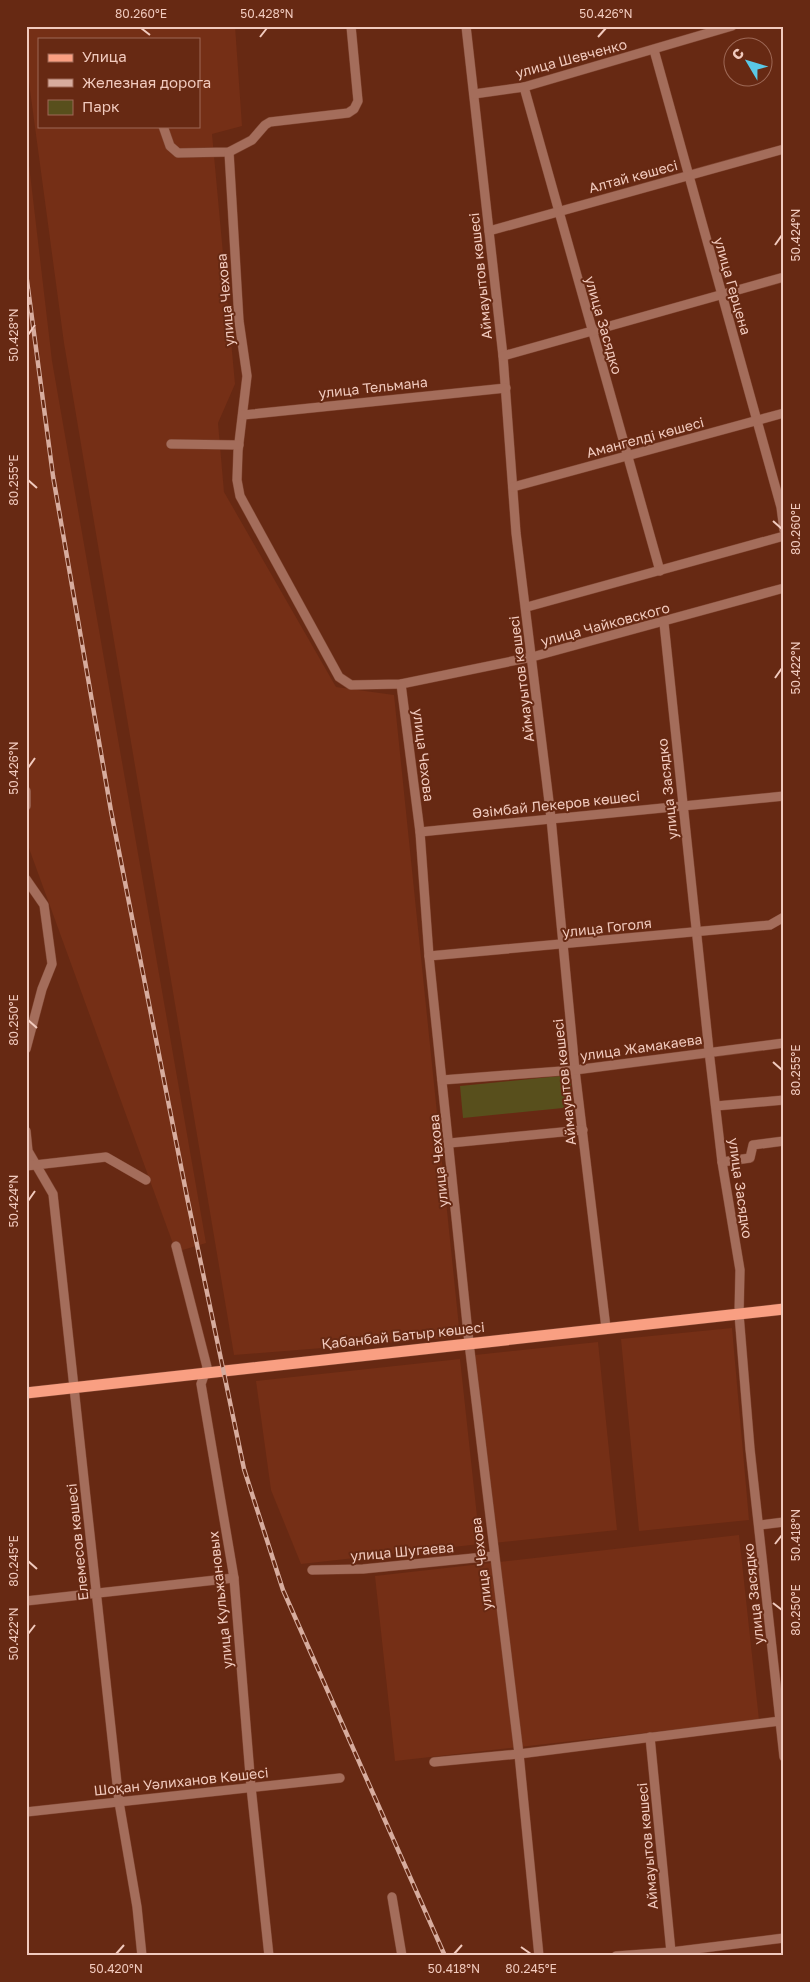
<svg xmlns="http://www.w3.org/2000/svg" width="810" height="1982" font-family="'Golos Text',sans-serif">
	<rect width="100%" height="100%" fill="#672913"/>
	<g fill="#752f16" fill-rule="evenodd">
		<path d="M26 26H235L242 126 212 134 235 384 218 423 224 492 336 687 394 695 460 1337 234 1355 64 343 26 60ZM39 39H199V126H39Z"/>
		<path d="M26 139 52 361 206 1243 176 1252 26 840Z"/>
		<path d="M732 1328 749 1520 639 1531 621 1339Z"/>
		<path d="M598 1342 617 1530 494 1543 475 1355Z"/>
		<path d="M460 1359 480 1544 301 1564 271 1490 256 1381Z"/>
		<path d="M739 1535 759 1720 395 1761 375 1576Z"/>
	</g>
	<path fill="#584f1c" d="M570 1075 573 1107 463 1118 460 1086Z"/>
	<g fill="none" stroke-linecap="round" stroke-linejoin="round">
		<g stroke="#804632" stroke-width="10">
			<g id="minor">
				<path d="M466 26 503 356 516 533 551 818 575 1070 606 1328"/>
				<path d="M654 50 781 507 784 530"/>
				<path d="M524 87 660 571"/>
				<path d="M474 94 524 87 732 26"/>
				<path d="M163 126 170 146 178 153 229 152 252 140 265 125 270 122 348 113 354 109 358 101 351 26"/>
				<path d="M229 152 239 321 247 376 238 451 237 480 240 496 339 677 351 685 401 684 532 657 784 588"/>
				<path d="M489 231 784 149"/>
				<path d="M503 356 784 277"/>
				<path d="M243 415 506 388"/>
				<path d="M171 444 239 445"/>
				<path d="M513 487 784 413"/>
				<path d="M527 607 784 536"/>
				<path d="M664 623 709 1051 722 1162 740 1270 739 1314 750 1449 784 1757"/>
				<path d="M401 684 420 832 429 956 469 1343 519 1754 539 1956"/>
				<path d="M26 791V806"/>
				<path d="M420 832 784 796"/>
				<path d="M26 879 44 905 52 964 42 989 26 1049"/>
				<path d="M429 956 770 925 784 917"/>
				<path d="M442 1080 575 1070 784 1043"/>
				<path d="M716 1106 784 1100"/>
				<path d="M26 1131 28 1151 53 1194 119 1802 137 1907 142 1956"/>
				<path d="M450 1143 583 1130"/>
				<path d="M722 1162 750 1158 753 1145 784 1141"/>
				<path d="M26 1166 106 1157 146 1180"/>
				<path d="M176 1246 207 1367 201 1384 234 1578 251 1787 269 1956"/>
				<path d="M760 1525 784 1522"/>
				<path d="M312 1570 363 1569 494 1556"/>
				<path d="M26 1601 234 1578"/>
				<path d="M650 1737 671 1952"/>
				<path d="M434 1762 519 1754 780 1721"/>
				<path d="M26 1812 340 1778"/>
				<path d="M392 1897 402 1956"/>
				<path d="M616 1956 671 1952 784 1938"/>
			</g>
		</g>
		<g stroke="#804632" stroke-width="12">
			<path id="major" d="M26 1393 784 1309"/>
		</g>
		<use href="#minor" stroke="#a46d5b" stroke-width="9"/>
		<use href="#major" stroke="#f99f82" stroke-width="11"/>
		<g stroke="#d7ac9e" stroke-width="4.5">
			<path id="rail" d="M26 273 53 476 111 811 187 1197 244 1469 283 1590 445 1956"/>
		</g>
		<use href="#rail" stroke="#672913" stroke-width="2.5" stroke-dasharray="8" stroke-linecap="butt"/>
	</g>
	<path fill="none" stroke="#f1cabe" stroke-width="2" d="M141 28 150 35M260 37 267 28M598 37 606 28M775 245 782 235M28 335 35 325M28 480 37 488M773 521 782 529M775 678 782 668M28 768 35 758M28 1020 37 1028M773 1062 782 1070M28 1201 35 1191M775 1544 782 1535M28 1561 37 1569M773 1603 782 1610M28 1634 35 1625M521 1947 531 1954M116 1954 124 1945M454 1954 462 1945"/>
	<g text-anchor="middle" dominant-baseline="central" stroke-width="4" stroke-linejoin="round" paint-order="stroke">
		<g font-size="14" fill="#f1cabe" stroke="#672913">
			<text transform="translate(571 58) rotate(-15)">улица Шевченко</text>
			<text transform="translate(633 176) rotate(-15)">Алтай көшесі</text>
			<text transform="translate(480 276) rotate(-96)">Аймауытов көшесі</text>
			<text transform="translate(733 286) rotate(74)">улица Герцена</text>
			<text transform="translate(225 300) rotate(-95)">улица Чехова</text>
			<text transform="translate(604 325) rotate(74)">улица Засядко</text>
			<text transform="translate(373 387) rotate(-6)">улица Тельмана</text>
			<text transform="translate(645 437) rotate(-15)">Амангелді көшесі</text>
			<text transform="translate(605 624) rotate(-15)">улица Чайковского</text>
			<text transform="translate(521 679) rotate(-97)">Аймауытов көшесі</text>
			<text transform="translate(424 755) rotate(83)">улица Чехова</text>
			<text transform="translate(667 789) rotate(-96)">улица Засядко</text>
			<text transform="translate(556 804) rotate(-6)">Әзімбай Лекеров көшесі</text>
			<text transform="translate(607 927) rotate(-6)">улица Гоголя</text>
			<text transform="translate(641 1047) rotate(-8)">улица Жамакаева</text>
			<text transform="translate(564 1082) rotate(-96)">Аймауытов көшесі</text>
			<text transform="translate(438 1161) rotate(-96)">улица Чехова</text>
			<text transform="translate(741 1188) rotate(82)">улица Засядко</text>
			<text transform="translate(403 1335) rotate(-6)">Қабанбай Батыр көшесі</text>
			<text transform="translate(77 1542) rotate(-96)">Елемесов көшесі</text>
			<text transform="translate(402 1551) rotate(-5)">улица Шугаева</text>
			<text transform="translate(481 1564) rotate(-97)">улица Чехова</text>
			<text transform="translate(753 1594) rotate(-96)">улица Засядко</text>
			<text transform="translate(220 1600) rotate(-96)">улица Кульжановых</text>
			<text transform="translate(181 1781) rotate(-6)">Шоқан Уәлиханов Көшесі</text>
			<text transform="translate(647 1846) rotate(-95)">Аймауытов көшесі</text>
		</g>
	</g>
	<rect width="810" height="1982" fill="none" stroke="#672913" stroke-width="55"/>
	<rect x="38" y="38" width="162" height="90" fill="#672913" stroke="#9e6957"/>
	<rect x="48" y="54" width="25" height="8" fill="#f99f82" stroke="#9e6957"/>
	<text x="82" y="62" font-size="15" fill="#f1cabe">Улица</text>
	<rect x="48" y="79" width="25" height="8" fill="#d7ac9e" stroke="#9e6957"/>
	<text x="82" y="88" font-size="15" fill="#f1cabe">Железная дорога</text>
	<rect x="48" y="100" width="25" height="15" fill="#584f1c" stroke="#9e6957"/>
	<text x="82" y="112" font-size="15" fill="#f1cabe">Парк</text>
	<g transform="translate(748 62) rotate(308)"><circle r="24" fill="#672913" stroke="#9e6957"/>
	<path d="M0-4L9 19L0 12L-9 19Z" fill="#5ac8e6"/>
	<text y="-8" font-size="14" font-weight="bold" text-anchor="middle" fill="#f1cabe">С</text>
	</g>
	<rect x="28" y="28" width="754" height="1926" fill="none" stroke="#f1cabe" stroke-width="2"/>
	<g font-size="12" text-anchor="middle" fill="#f1cabe">
		<text x="141" y="18">80.260°E</text>
		<text x="267" y="18">50.428°N</text>
		<text x="606" y="18">50.426°N</text>
		<text transform="translate(796 235) rotate(-90)" y="4">50.424°N</text>
		<text transform="translate(14 335) rotate(-90)" y="4">50.428°N</text>
		<text transform="translate(14 480) rotate(-90)" y="4">80.255°E</text>
		<text transform="translate(796 529) rotate(-90)" y="4">80.260°E</text>
		<text transform="translate(796 668) rotate(-90)" y="4">50.422°N</text>
		<text transform="translate(14 768) rotate(-90)" y="4">50.426°N</text>
		<text transform="translate(14 1020) rotate(-90)" y="4">80.250°E</text>
		<text transform="translate(796 1070) rotate(-90)" y="4">80.255°E</text>
		<text transform="translate(14 1201) rotate(-90)" y="4">50.424°N</text>
		<text transform="translate(796 1535) rotate(-90)" y="4">50.418°N</text>
		<text transform="translate(14 1561) rotate(-90)" y="4">80.245°E</text>
		<text transform="translate(796 1610) rotate(-90)" y="4">80.250°E</text>
		<text transform="translate(14 1634) rotate(-90)" y="4">50.422°N</text>
		<text x="116" y="1973">50.420°N</text>
		<text x="454" y="1973">50.418°N</text>
		<text x="531" y="1973">80.245°E</text>
	</g>
</svg>
